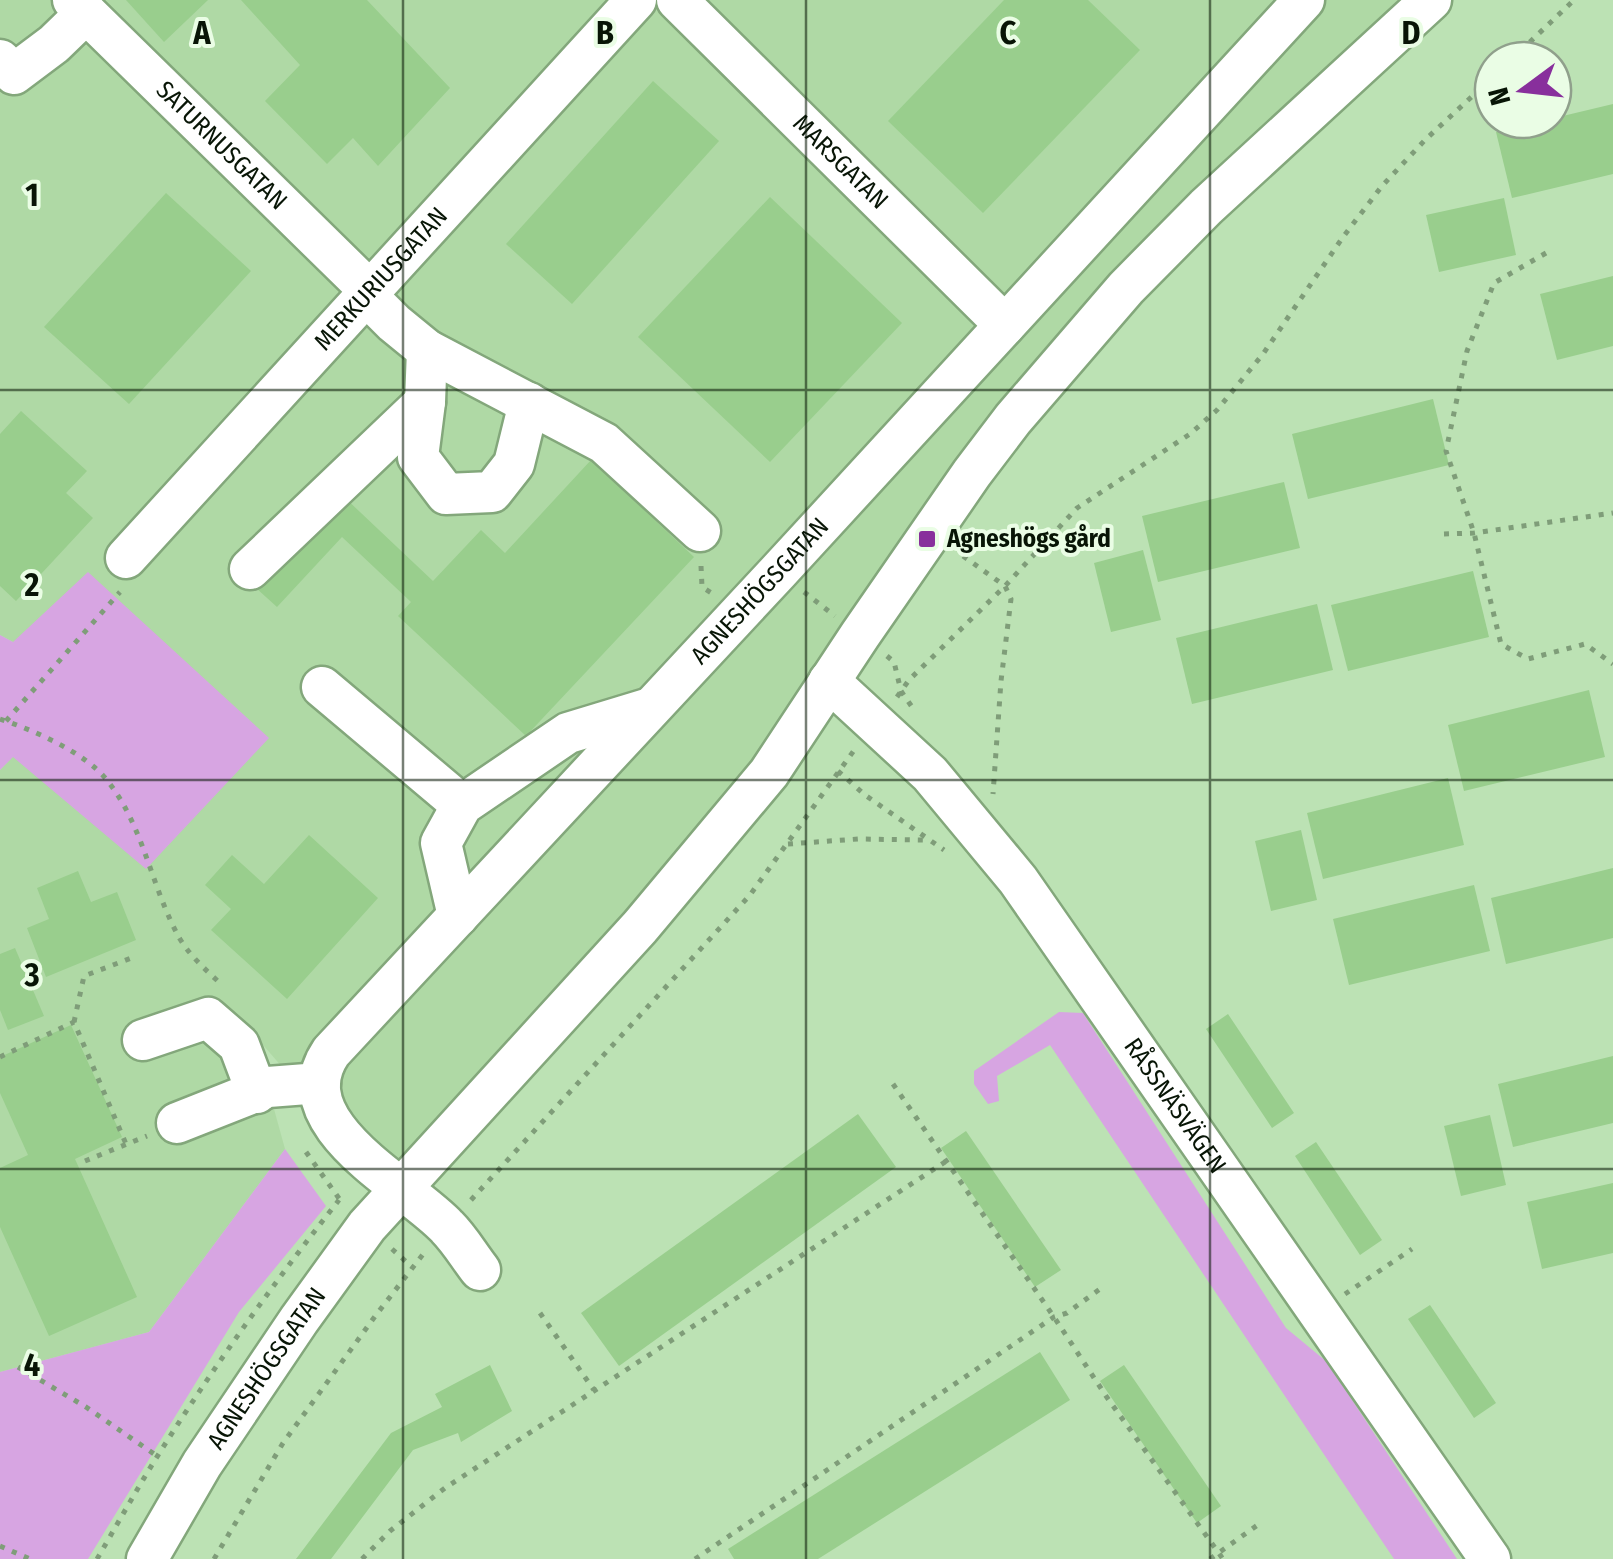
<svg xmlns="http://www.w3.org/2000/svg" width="1613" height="1559" font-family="'Fira Sans Condensed',sans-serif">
	<rect width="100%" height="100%" fill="#bce2b4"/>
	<path fill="#afd9a5" d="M0 0H1416L1127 287 721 819 385 1186 245 1024 263 1069 285 1149 149 1332 0 1372V770L13 756V642L0 635Z"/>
	<g fill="#d7a5e2">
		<path d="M88 572 269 738 146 869 13 757 0 770V635L13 642Z"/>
		<path d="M1059 1012 1083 1013 1286 1328 1327 1362 1457 1559H1394L1050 1045 997 1076 999 1101 988 1104 974 1084V1071Z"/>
		<path d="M285 1149 326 1206 239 1312 88 1559H0V1372L149 1332Z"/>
	</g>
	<g fill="#99ce8d">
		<path d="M126 0H208L164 42Z"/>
		<path d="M241 0H367L450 88 378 166 353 138 327 164 265 101 300 65Z"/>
		<path d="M1004 0H1088L1140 50 983 213 888 121Z"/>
		<path d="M653 81 719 141 572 304 506 244Z"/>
		<path d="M1613 104V174L1512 198 1496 132Z"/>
		<path d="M166 193 251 271 129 404 44 327Z"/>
		<path d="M770 197 902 323 770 462 638 337Z"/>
		<path d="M1504 198 1516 255 1439 272 1426 215Z"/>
		<path d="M1613 276V346L1557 360 1540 294Z"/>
		<path d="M1433 399 1449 465 1308 499 1292 434Z"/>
		<path d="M21 411 87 471 66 493 93 518 16 601 0 586V434Z"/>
		<path d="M591 460 694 557 526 736 398 616 411 602 342 537 277 607 256 588 342 495 433 581 481 530 505 553Z"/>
		<path d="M1284 482 1300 548 1158 582 1142 516Z"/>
		<path d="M1143 550 1161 620 1111 632 1094 563Z"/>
		<path d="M1473 571 1489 637 1348 671 1331 605Z"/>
		<path d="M1317 604 1333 670 1192 704 1176 638Z"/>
		<path d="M1589 690 1605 757 1464 791 1448 725Z"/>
		<path d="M1448 778 1464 845 1323 879 1307 813Z"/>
		<path d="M1301 830 1317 900 1271 911 1255 841Z"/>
		<path d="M309 835 378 898 287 999 211 930 231 909 205 885 232 855 264 884Z"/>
		<path d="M1613 868V938L1506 964 1491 898Z"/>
		<path d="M78 871 91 902 117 892 136 940 46 977 27 928 49 919 37 888Z"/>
		<path d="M1474 885 1490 951 1349 985 1333 919Z"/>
		<path d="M15 948 44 1016 8 1030 0 1010V954Z"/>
		<path d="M1228 1014 1294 1113 1272 1128 1206 1029Z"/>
		<path d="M71 1025 122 1137 75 1159 137 1297 49 1336 0 1227V1168L28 1155 0 1093V1057Z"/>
		<path d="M1613 1056V1123L1513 1147 1498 1084Z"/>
		<path d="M858 1114 896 1167 619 1366 581 1313Z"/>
		<path d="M1490 1115 1506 1185 1461 1196 1444 1126Z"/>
		<path d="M966 1131 1061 1270 1035 1287 941 1148Z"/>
		<path d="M1316 1142 1382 1240 1360 1255 1295 1156Z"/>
		<path d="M1613 1183V1253L1542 1269 1527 1202Z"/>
		<path d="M1430 1305 1496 1403 1474 1418 1408 1319Z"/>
		<path d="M1040 1352 1070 1400 818 1559H734L728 1549Z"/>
		<path d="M490 1365 512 1411 461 1442 458 1433 413 1450 331 1559H296L391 1433 442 1407 435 1394Z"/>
		<path d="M1124 1365 1221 1506 1197 1523 1100 1381Z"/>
	</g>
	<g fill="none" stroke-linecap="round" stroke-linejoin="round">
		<g stroke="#83a77b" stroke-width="45">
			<g id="minor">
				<path id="s1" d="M73 0 370 291"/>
				<path id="s2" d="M677 0 1005 325"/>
				<path d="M0 60 14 74 54 44 86 13"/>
				<path d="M366 295 394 323 427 350 604 443 700 531"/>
				<path d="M427 350 425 402 418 457 446 494 492 492 514 464 529 403"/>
				<path id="s3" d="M126 558 636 0"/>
				<path d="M250 569 425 402"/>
				<path id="s4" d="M829 681 930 774 1018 880 1490 1559"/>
				<path d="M322 687 462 805"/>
				<path d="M458 916 441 843 462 805 568 733 647 709"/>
				<path d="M143 1040 208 1018 239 1045 257 1093"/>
				<path d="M177 1123 268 1087 320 1083"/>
				<path id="s5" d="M480 1270C469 1256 460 1240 447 1227 408 1185 282 1124 331 1052L778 572 1304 0"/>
				<path id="s6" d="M147 1559 202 1464 299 1320 367 1226 640 927 769 773 860 635 972 473 1013 419 1126 288 1206 207 1431 0"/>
			</g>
		</g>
		<g stroke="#7f9d79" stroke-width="5" stroke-dasharray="5 8" stroke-linecap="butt">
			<path d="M1511 60 1574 0"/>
			<path d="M1546 253 1494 283 1467 351 1446 451 1474 533 1501 644 1528 659 1585 644 1613 664"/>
			<path d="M1444 534 1474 533 1613 513"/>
			<path d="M963 556 1005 586 1011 599 1001 681 993 794"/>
			<path d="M701 566 702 587 713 594"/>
			<path d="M804 592 835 616"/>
			<path d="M887 656 894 662 901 691 912 707"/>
			<path d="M897 697 909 680 1005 586 1077 508 1190 434 1217 410 1263 354 1343 237 1382 186 1425 140 1493 77"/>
			<path d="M0 719C33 730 84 752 106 779 144 825 151 888 180 939 191 957 206 970 221 984"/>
			<path d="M6 721 120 592"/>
			<path d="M838 771 865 795 944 850"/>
			<path d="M788 844 858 839 925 840"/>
			<path d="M74 1022 84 976 134 957"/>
			<path d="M0 1057 74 1022 126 1144"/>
			<path d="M893 1084 1054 1317 1106 1396 1223 1559"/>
			<path d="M306 1152 343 1204"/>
			<path d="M85 1161 147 1136"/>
			<path d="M471 1200 750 895 855 749"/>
			<path d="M392 1249 412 1267"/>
			<path d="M1345 1294 1412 1249"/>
			<path d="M540 1313 594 1390"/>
			<path d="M18 1367 86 1407 157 1456"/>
			<path d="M0 1546 30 1559"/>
			<path d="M97 1559C118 1523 138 1487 160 1452 215 1365 275 1281 339 1200"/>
			<path d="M214 1559 283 1443 376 1315 424 1253"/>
			<path d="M362 1559 390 1531 445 1488 945 1162"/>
			<path d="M695 1559 1054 1317 1067 1313 1100 1289"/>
			<path d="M1210 1559 1259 1524"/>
		</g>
		<use href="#minor" stroke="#fff" stroke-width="40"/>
	</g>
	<path fill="none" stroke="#081506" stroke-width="2.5" stroke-opacity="0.55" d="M403 0V1559M806 0V1559M1210 0V1559M0 390H1613M0 780H1613M0 1169H1613"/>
	<rect fill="#882f9c" stroke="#eafde5" stroke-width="4" x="917" y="529" width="20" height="20" rx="5"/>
	<g text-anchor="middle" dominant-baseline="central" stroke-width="8" stroke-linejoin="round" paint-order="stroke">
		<g font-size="25" fill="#081506" stroke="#eafde5">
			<text stroke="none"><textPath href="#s1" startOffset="208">SATURNUSGATAN</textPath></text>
			<text stroke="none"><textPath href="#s2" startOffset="230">MARSGATAN</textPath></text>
			<text stroke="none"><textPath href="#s3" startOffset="378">MERKURIUSGATAN</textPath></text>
			<text stroke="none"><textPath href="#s5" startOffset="915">AGNESHÖGSGATAN</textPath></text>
			<text stroke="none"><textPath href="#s4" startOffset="550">RÅSSNÄSVÄGEN</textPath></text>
			<text stroke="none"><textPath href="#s6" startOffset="225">AGNESHÖGSGATAN</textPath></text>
		</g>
		<g font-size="25" font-weight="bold" fill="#081506" stroke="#eafde5" text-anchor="start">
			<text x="947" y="539">Agneshögs gård</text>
		</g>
	</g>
	<g font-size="32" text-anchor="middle" font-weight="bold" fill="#081506" stroke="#eafde5" stroke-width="8" stroke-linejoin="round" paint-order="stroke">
		<text x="202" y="44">A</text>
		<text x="605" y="44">B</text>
		<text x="1008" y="44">C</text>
		<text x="1411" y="44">D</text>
		<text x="32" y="206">1</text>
		<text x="32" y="596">2</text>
		<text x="32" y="986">3</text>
		<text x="32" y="1376">4</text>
	</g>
	<g transform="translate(1523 90) rotate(255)"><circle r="48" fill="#eafde5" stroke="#90a08c" stroke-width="2.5"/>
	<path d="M0-8L18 38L0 25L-18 38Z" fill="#882f9c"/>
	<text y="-15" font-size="28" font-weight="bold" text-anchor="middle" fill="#081506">N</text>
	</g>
</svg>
